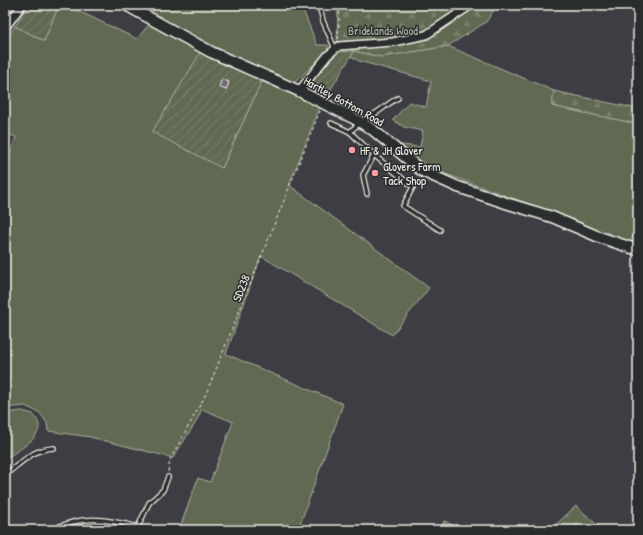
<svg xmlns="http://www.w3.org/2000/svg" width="643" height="535" font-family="'Patrick Hand',sans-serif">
	<defs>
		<pattern id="industrial-grid" width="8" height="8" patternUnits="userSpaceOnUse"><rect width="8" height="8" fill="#4c4851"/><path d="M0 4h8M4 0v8" fill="none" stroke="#66636a"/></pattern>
		<pattern id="forest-firs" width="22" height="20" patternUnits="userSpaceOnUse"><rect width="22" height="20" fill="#606b52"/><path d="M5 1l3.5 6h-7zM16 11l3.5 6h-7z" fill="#77816b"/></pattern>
		<pattern id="garden-furrows" width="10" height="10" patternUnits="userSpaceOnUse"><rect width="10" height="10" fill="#606b52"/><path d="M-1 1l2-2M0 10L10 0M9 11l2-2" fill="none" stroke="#77816b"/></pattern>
		<pattern id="building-back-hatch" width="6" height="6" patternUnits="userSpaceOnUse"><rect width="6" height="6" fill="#6d6373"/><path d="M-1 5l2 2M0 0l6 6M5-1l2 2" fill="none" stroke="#827a87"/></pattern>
	</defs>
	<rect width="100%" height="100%" fill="#3e3d43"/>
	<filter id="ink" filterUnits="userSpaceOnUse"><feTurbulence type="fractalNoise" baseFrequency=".025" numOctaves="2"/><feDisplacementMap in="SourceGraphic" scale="8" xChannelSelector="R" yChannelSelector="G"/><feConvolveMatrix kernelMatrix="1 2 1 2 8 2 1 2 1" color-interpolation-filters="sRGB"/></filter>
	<g filter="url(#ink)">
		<path fill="url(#industrial-grid)" d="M638 226V248L629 244Z"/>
		<g fill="#606b52" stroke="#aaae9d">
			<path d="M5 5H18L5 25Z"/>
			<path d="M59 5H66L137 39 150 23 202 50 222 168 264 76 320 107 289 185 429 288 392 335 261 256 226 354 343 404 298 530H179L198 478 210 482 233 422 202 409 196 422 173 458 90 437 48 431 47 423 40 413 25 406 5 408V168L16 137 5 133V41L15 26 44 41Z"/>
			<path d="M133 5H301L317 45H328V51L294 83 214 49Z"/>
			<path d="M448 46 554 91 552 106 638 124V226L629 244 566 217 423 166 394 144 420 147 423 131 404 127 393 120 409 102 426 107 431 81 359 61 351 56 354 51 381 57Z"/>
			<path d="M22 411 33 414C35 417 39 422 39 425 41 439 15 452 5 459V413Z"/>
			<path d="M94 524 128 530H60L77 525Z"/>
		</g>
		<g fill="url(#forest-firs)" stroke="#aaae9d">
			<path d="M345 5H497L486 22 448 46 381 57 354 51 337 44 338 6Z"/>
			<path d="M554 91 638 109V124L552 106Z"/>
			<path d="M576 506 603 530H550Z"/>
			<path d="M444 521H445L461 530H441Z"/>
		</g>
		<g fill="url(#garden-furrows)" stroke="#aaae9d" fill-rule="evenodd">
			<path d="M28 5H59L44 41 15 26Z"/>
			<path d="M202 50 264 76 222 168 152 132ZM222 79 229 82 226 90 219 87Z"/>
			<path d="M354 51 325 99 307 91 306 86 321 69 339 52ZM315 82 328 91 325 96 314 90 315 87 313 85Z"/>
		</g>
		<g fill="url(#building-back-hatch)" stroke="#f4f1e8">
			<path d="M222 79 229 82 226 90 219 87Z"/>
			<path d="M317 84 328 91 325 96 314 90Z"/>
		</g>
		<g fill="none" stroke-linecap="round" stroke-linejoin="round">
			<g stroke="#f4f1e8" stroke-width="6">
				<g id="lane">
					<path d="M319 5 323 21 335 49"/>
					<path d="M331 123 350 132 374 155 413 187 403 206 440 230"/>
					<path d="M350 132C358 123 366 119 376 113 384 108 390 102 398 98"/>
					<path d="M367 194 363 175 374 155"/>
					<path d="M5 472H9C24 460 34 449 54 448"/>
					<path d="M52 530C81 514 107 519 138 527L149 503 163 490 168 477"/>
				</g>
			</g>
			<g stroke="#f4f1e8" stroke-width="10">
				<g id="street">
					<path d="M5 28 22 5"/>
					<path d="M299 91 328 55 339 46 393 42 426 35 471 5"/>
				</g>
			</g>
			<g stroke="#f4f1e8" stroke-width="13">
				<path id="secondary" d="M126 5 211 52 299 91 357 120 373 130 422 171 458 187 509 204 552 217 599 237 638 250"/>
			</g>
			<g stroke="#f4f1e8" stroke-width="1" stroke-dasharray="3 3" stroke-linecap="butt">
				<path d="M338 39 340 5"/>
				<path d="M168 472 170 460 206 394 320 111"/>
			</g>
			<use href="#lane" stroke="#2a2d2e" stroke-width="3.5"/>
			<use href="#street" stroke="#2a2d2e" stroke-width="7"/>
			<use href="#secondary" stroke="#2a2d2e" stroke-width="10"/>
		</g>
	</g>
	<g fill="#ff9aa2" stroke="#2a2d2e" stroke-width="1.5">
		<circle cx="352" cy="150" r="4"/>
		<circle cx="375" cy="173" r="4"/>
	</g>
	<g text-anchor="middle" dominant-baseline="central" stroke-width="3" stroke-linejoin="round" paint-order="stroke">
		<g font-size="12" fill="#b1b5a4" stroke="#2a2d2e">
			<text x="383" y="30">Bridelands Wood</text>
		</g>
		<g font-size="12" fill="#f4f1e8" stroke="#2a2d2e">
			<text transform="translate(344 101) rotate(29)">Hartley Bottom Road</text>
			<text transform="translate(241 288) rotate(-68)">SD238</text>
		</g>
		<g font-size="12" fill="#f4f1e8" stroke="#2a2d2e" text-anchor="start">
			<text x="360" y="150">HF &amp; JH Glover</text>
			<text x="383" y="166">Glovers Farm<tspan x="383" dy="14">Tack Shop</tspan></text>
		</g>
	</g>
	<rect width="643" height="535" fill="none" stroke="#2a2d2e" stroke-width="20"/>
	<rect x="10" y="10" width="623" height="515" fill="none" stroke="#f4f1e8" stroke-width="1.5" filter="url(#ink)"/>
</svg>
